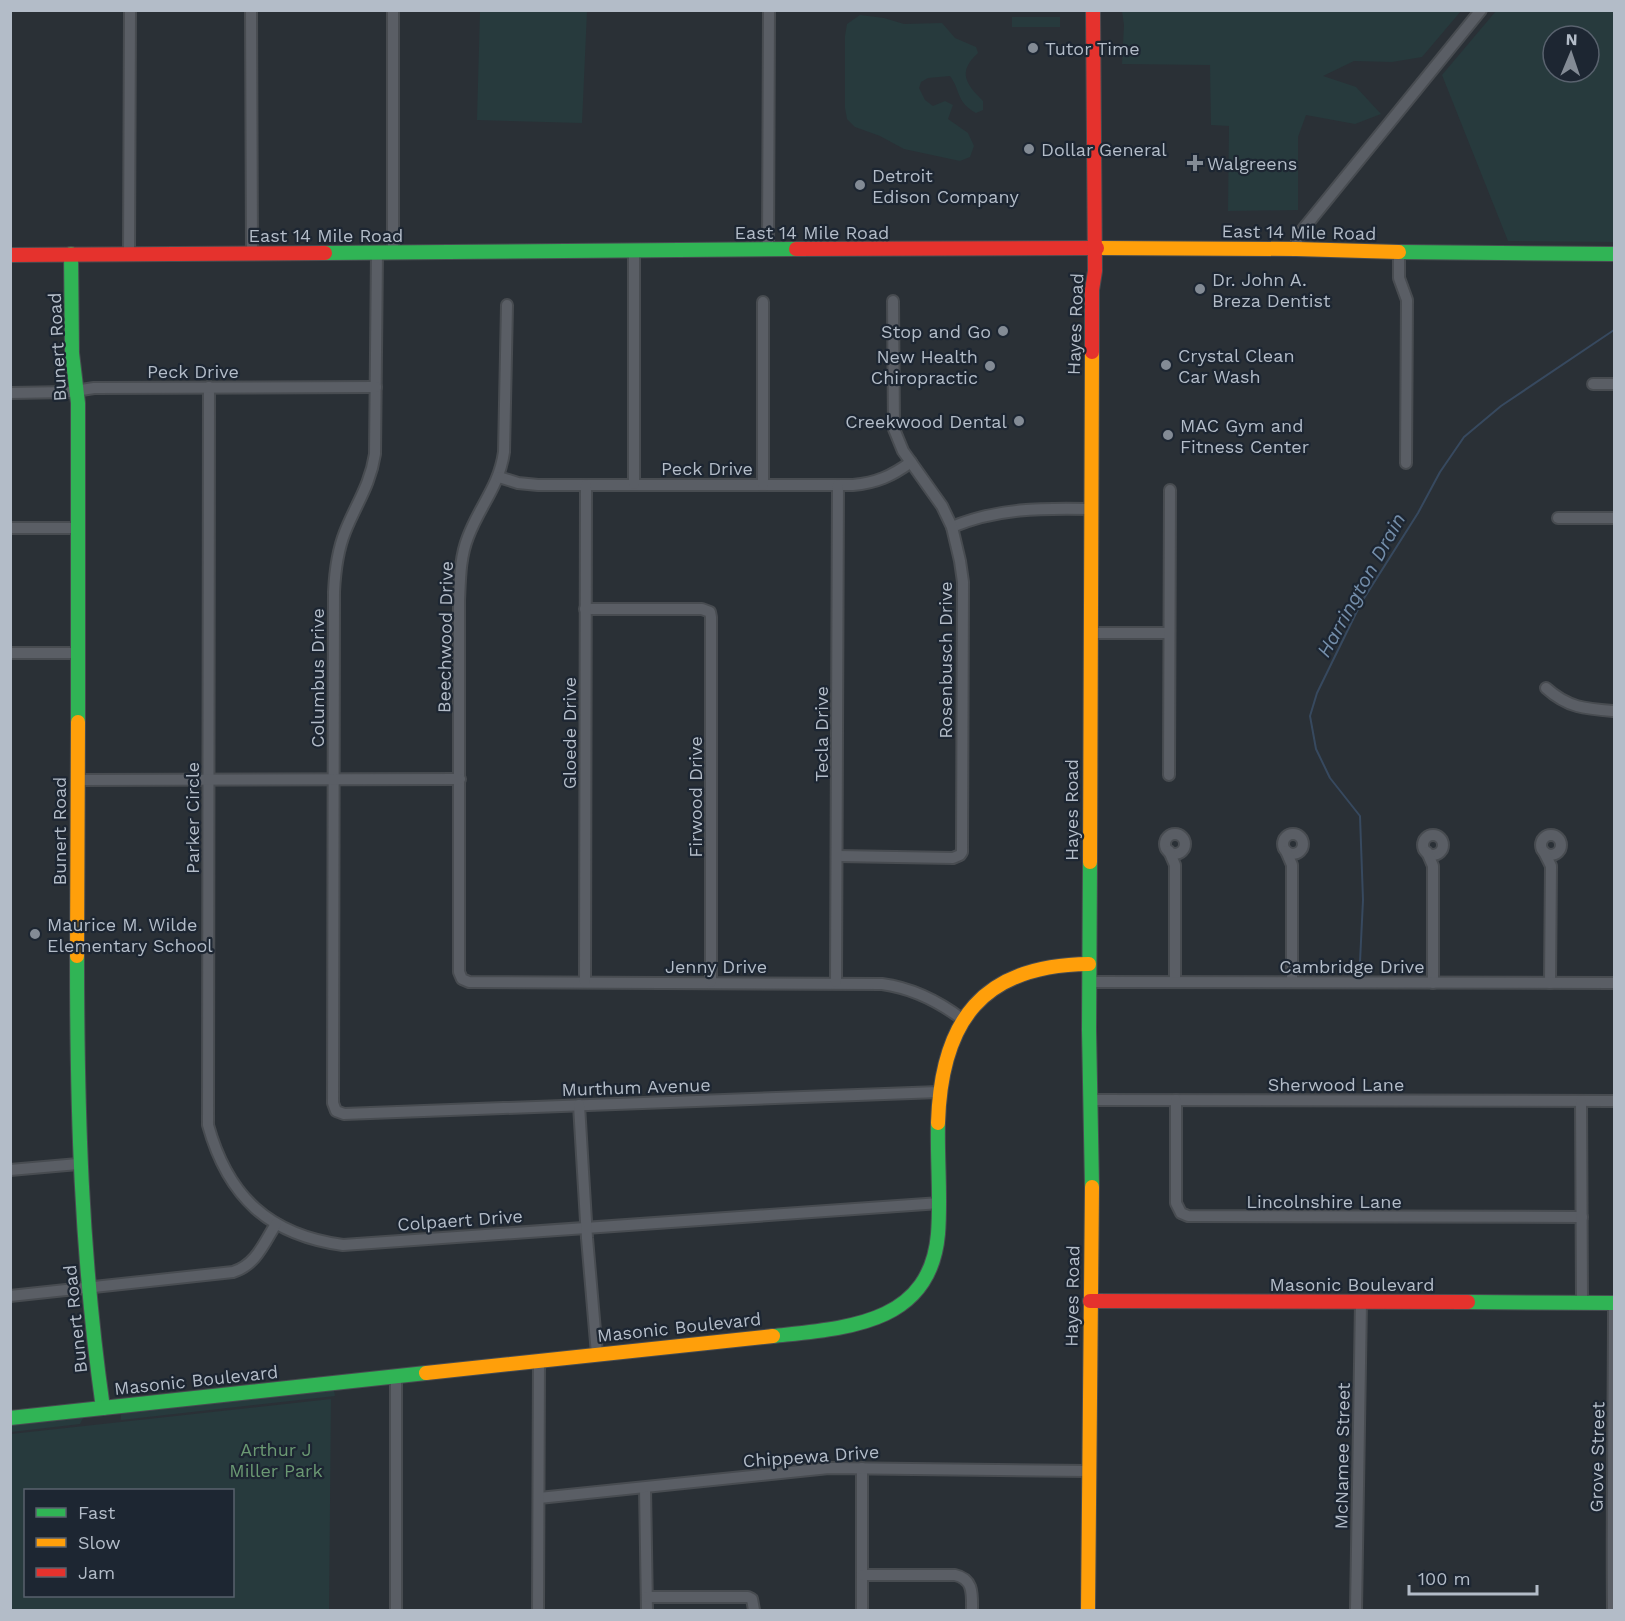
<svg xmlns="http://www.w3.org/2000/svg" width="1625" height="1621" font-family="'Work Sans',sans-serif">
	<rect width="100%" height="100%" fill="#2a3036"/>
	<g fill="#273a3d" fill-rule="evenodd">
		<path d="M480 11H587L582 123 477 120Z"/>
		<path d="M1122 11V10L1461 11 1422 57 1392 62 1354 61 1323 76 1356 87 1381 114 1355 124 1306 115 1298 137V210L1228 211 1229 126 1211 125 1210 65 1122 64 1124 25Z"/>
		<path d="M1496 11H1614V242L1508 241 1442 75ZM1553 36H1589V72H1553Z"/>
		<path d="M860 15 884 18 904 24 942 23 955 38 976 47 978 53C957 72 966 84 983 101V110L976 113C956 102 961 91 950 76L928 78 921 82 919 88 925 100 933 106 945 101 953 105 948 119 968 133 974 146 970 157 960 161 904 149 880 136 855 127 847 119 845 108V36L847 24Z"/>
		<rect x="1012" y="17" width="48" height="10"/>
		<path d="M334 1390 335 1396 121 1420V1414Z"/>
		<path d="M331 1399 329 1610H11V1434ZM26 1490H232V1596H26Z"/>
		<path d="M83 1418 80 1424 11 1432 10 1425Z"/>
	</g>
	<g fill="none" stroke-linecap="round" stroke-linejoin="round">
		<path stroke="#37495f" stroke-width="2" d="M1360 962 1363 900 1360 816 1330 778 1316 749 1310 716 1317 693 1361 603 1418 513 1440 472 1464 437 1501 406 1614 330"/>
		<g stroke="#484c51" stroke-width="14">
			<g id="street">
				<path d="M251 10 252 253"/>
				<path d="M1296 249 1297 241 1300 233 1481 10"/>
				<path d="M768 250 769 10"/>
				<path d="M377 252 375 454C370 486 356 504 345 532 337 552 335 571 334 592L333 1103 336 1111 344 1114 939 1092"/>
				<path d="M393 252V10"/>
				<path d="M1399 252V278L1407 300 1406 463"/>
				<path d="M129 254 130 10"/>
				<path d="M507 305 504 452C499 487 480 505 468 537 460 557 460 579 459 601V972L462 979 469 982 882 984C912 988 938 1001 962 1019"/>
				<path d="M1593 384H1614"/>
				<path d="M209 387 208 1125C228 1197 269 1235 343 1245L940 1203"/>
				<path d="M10 393 69 392 94 388 376 387"/>
				<path d="M499 477 518 483 538 485H853C876 483 892 476 911 462"/>
				<path d="M634 484V251"/>
				<path d="M763 485V302"/>
				<path d="M1558 518H1614"/>
				<path d="M952 527C997 508 1042 508 1090 509"/>
				<path d="M10 528H78"/>
				<path d="M585 609H702L710 612 711 617V982"/>
				<path d="M1091 633H1169"/>
				<path d="M10 653H78"/>
				<path d="M1546 688C1568 708 1586 709 1614 711"/>
				<path d="M1169 775 1170 490"/>
				<path d="M77 780 460 779"/>
				<circle cx="1293" cy="844" r="10"/>
				<circle cx="1175" cy="844" r="10"/>
				<circle cx="1551" cy="845" r="10"/>
				<circle cx="1433" cy="845" r="10"/>
				<path d="M1169 851 1175 865V982"/>
				<path d="M1286 851 1292 865V982"/>
				<path d="M1427 852 1433 866V983"/>
				<path d="M1544 852 1551 866 1550 983"/>
				<path d="M838 856 953 858 960 855 962 852 963 582 960 561 952 527 942 506 903 451 894 429 893 301"/>
				<path d="M585 982 586 485"/>
				<path d="M836 982 838 485"/>
				<path d="M1089 982 1614 983"/>
				<path d="M1091 1100 1614 1101"/>
				<path d="M1176 1100V1203L1181 1213 1188 1216 1582 1217"/>
				<path d="M1581 1101 1582 1303"/>
				<path d="M579 1105 587 1238 597 1354"/>
				<path d="M10 1170 78 1164"/>
				<path d="M10 1296 233 1272C256 1265 264 1243 276 1224"/>
				<path d="M862 1468V1610"/>
				<path d="M645 1488 647 1610"/>
				<path d="M539 1498 829 1468 1087 1471"/>
				<path d="M863 1575H955C974 1579 972 1595 972 1610"/>
				<path d="M647 1597H748L752 1599 754 1610"/>
				<path d="M396 1610V1377"/>
				<path d="M538 1610 539 1361"/>
				<path d="M1356 1610 1361 1302"/>
				<path d="M1613 1610C1612 1508 1614 1406 1614 1303"/>
			</g>
		</g>
		<g stroke="#484c51" stroke-width="16">
			<g id="fast">
				<path d="M1399 252 1614 254"/>
				<path d="M325 253 796 249"/>
				<path d="M71 254 72 353 78 403V722"/>
				<path d="M1090 862 1089 1030 1092 1187"/>
				<path d="M77 956C77 1110 81 1255 103 1408"/>
				<path d="M1468 1302 1614 1303"/>
				<path d="M773 1336C846 1328 930 1325 938 1234 941 1197 937 1160 938 1123"/>
				<path d="M10 1418 426 1373"/>
			</g>
		</g>
		<g stroke="#484c51" stroke-width="16">
			<g id="slow">
				<path d="M1097 248 1296 249 1399 252"/>
				<path d="M1090 862 1092 352"/>
				<path d="M77 956 78 722"/>
				<path d="M938 1123C941 1021 982 965 1089 964"/>
				<path d="M426 1373 773 1336"/>
				<path d="M1088 1610 1092 1187"/>
			</g>
		</g>
		<g stroke="#484c51" stroke-width="16">
			<g id="jam">
				<path d="M796 249 1097 248"/>
				<path d="M10 255 325 253"/>
				<path d="M1092 352V290L1095 271 1093 10"/>
				<path d="M1090 1301 1468 1302"/>
			</g>
		</g>
		<use href="#street" stroke="#5a5e65" stroke-width="10"/>
		<use href="#fast" stroke="#30b455" stroke-width="14"/>
		<use href="#slow" stroke="#ff9f0a" stroke-width="14"/>
		<use href="#jam" stroke="#e5322d" stroke-width="14"/>
	</g>
	<g fill="#838b95" stroke="#1d2632" stroke-width="2">
		<circle cx="1033" cy="48" r="6"/>
		<circle cx="1029" cy="149" r="6"/>
		<path d="M1192 154h6v6h6v6h-6v6h-6v-6h-6v-6h6z"/>
		<circle cx="860" cy="185" r="6"/>
		<circle cx="1200" cy="289" r="6"/>
		<circle cx="1003" cy="331" r="6"/>
		<circle cx="1166" cy="365" r="6"/>
		<circle cx="990" cy="366" r="6"/>
		<circle cx="1019" cy="421" r="6"/>
		<circle cx="1168" cy="435" r="6"/>
		<circle cx="35" cy="934" r="6"/>
	</g>
	<g text-anchor="middle" dominant-baseline="central" stroke-width="4.5" stroke-linejoin="round" paint-order="stroke">
		<g font-size="18" fill="#b3bcc8" stroke="#1d2632" text-anchor="start">
			<text x="1045" y="48">Tutor Time</text>
			<text x="1041" y="149">Dollar General</text>
			<text x="1207" y="163">Walgreens</text>
			<text x="872" y="175">Detroit<tspan x="872" dy="21">Edison Company</tspan></text>
			<text x="1212" y="279">Dr. John A.<tspan x="1212" dy="21">Breza Dentist</tspan></text>
			<text x="991" y="331" text-anchor="end">Stop and Go</text>
			<text x="1178" y="355">Crystal Clean<tspan x="1178" dy="21">Car Wash</tspan></text>
			<text x="978" y="356" text-anchor="end">New Health<tspan x="978" dy="21">Chiropractic</tspan></text>
			<text x="1007" y="421" text-anchor="end">Creekwood Dental</text>
			<text x="1180" y="425">MAC Gym and<tspan x="1180" dy="21">Fitness Center</tspan></text>
			<text x="47" y="924">Maurice M. Wilde<tspan x="47" dy="21">Elementary School</tspan></text>
		</g>
		<g font-size="18" fill="#b3bcc8" stroke="#1d2632">
			<text x="812" y="232">East 14 Mile Road</text>
			<text transform="translate(1299 232) rotate(1)">East 14 Mile Road</text>
			<text x="326" y="235">East 14 Mile Road</text>
			<text transform="translate(1075 324) rotate(-88)">Hayes Road</text>
			<text transform="translate(57 347) rotate(-93)">Bunert Road</text>
			<text x="193" y="371">Peck Drive</text>
			<text x="707" y="468">Peck Drive</text>
			<text transform="translate(445 637) rotate(-89)">Beechwood Drive</text>
			<text transform="translate(945 660) rotate(-90)">Rosenbusch Drive</text>
			<text transform="translate(317 678) rotate(-90)">Columbus Drive</text>
			<text transform="translate(569 733) rotate(-90)">Gloede Drive</text>
			<text transform="translate(821 734) rotate(-90)">Tecla Drive</text>
			<text transform="translate(695 797) rotate(-90)">Firwood Drive</text>
			<text transform="translate(1071 810) rotate(-90)">Hayes Road</text>
			<text transform="translate(192 818) rotate(-90)">Parker Circle</text>
			<text transform="translate(59 831) rotate(-90)">Bunert Road</text>
			<text x="716" y="966">Jenny Drive</text>
			<text x="1352" y="966">Cambridge Drive</text>
			<text x="1336" y="1084">Sherwood Lane</text>
			<text transform="translate(636 1087) rotate(-2)">Murthum Avenue</text>
			<text x="1324" y="1201">Lincolnshire Lane</text>
			<text transform="translate(460 1220) rotate(-4)">Colpaert Drive</text>
			<text x="1352" y="1284">Masonic Boulevard</text>
			<text transform="translate(1072 1296) rotate(-89)">Hayes Road</text>
			<text transform="translate(75 1319) rotate(-96)">Bunert Road</text>
			<text transform="translate(679 1327) rotate(-6)">Masonic Boulevard</text>
			<text transform="translate(196 1380) rotate(-6)">Masonic Boulevard</text>
			<text transform="translate(811 1456) rotate(-4)">Chippewa Drive</text>
			<text transform="translate(1342 1456) rotate(-89)">McNamee Street</text>
			<text transform="translate(1597 1457) rotate(-89)">Grove Street</text>
		</g>
		<g font-size="18" fill="#6b9973" stroke="#1d2632">
			<text x="276" y="1449">Arthur J<tspan x="276" dy="21">Miller Park</tspan></text>
		</g>
		<g font-size="20" font-style="italic" fill="#748eaa" stroke="#1d2632">
			<text transform="translate(1361 585) rotate(-61)">Harrington Drain</text>
		</g>
	</g>
	<rect width="1625" height="1621" fill="none" stroke="#b3bcc8" stroke-width="24"/>
	<rect x="24" y="1489" width="210" height="108" fill="#1d2632" stroke="#59626e" stroke-width="1.5"/>
	<rect x="36" y="1508" width="30" height="9" fill="#30b455" stroke="#59626e" stroke-width="1.5"/>
	<text x="78" y="1519" font-size="18" fill="#b3bcc8">Fast</text>
	<rect x="36" y="1538" width="30" height="9" fill="#ff9f0a" stroke="#59626e" stroke-width="1.5"/>
	<text x="78" y="1549" font-size="18" fill="#b3bcc8">Slow</text>
	<rect x="36" y="1568" width="30" height="9" fill="#e5322d" stroke="#59626e" stroke-width="1.5"/>
	<text x="78" y="1579" font-size="18" fill="#b3bcc8">Jam</text>
	<g transform="translate(1571 54) rotate(2)"><circle r="28" fill="#1d2632" stroke="#59626e" stroke-width="1.5"/>
	<path d="M0-4.5L10 22L0 15L-10 22Z" fill="#838b95"/>
	<text y="-9" font-size="16" font-weight="bold" text-anchor="middle" fill="#b3bcc8">N</text>
	</g>
	<path d="M1409 1585v9h128v-9" fill="none" stroke="#b3bcc8" stroke-width="3"/>
	<text x="1418" y="1585" font-size="18" fill="#b3bcc8" stroke="#1d2632" stroke-width="4.5" paint-order="stroke">100 m</text>
</svg>
